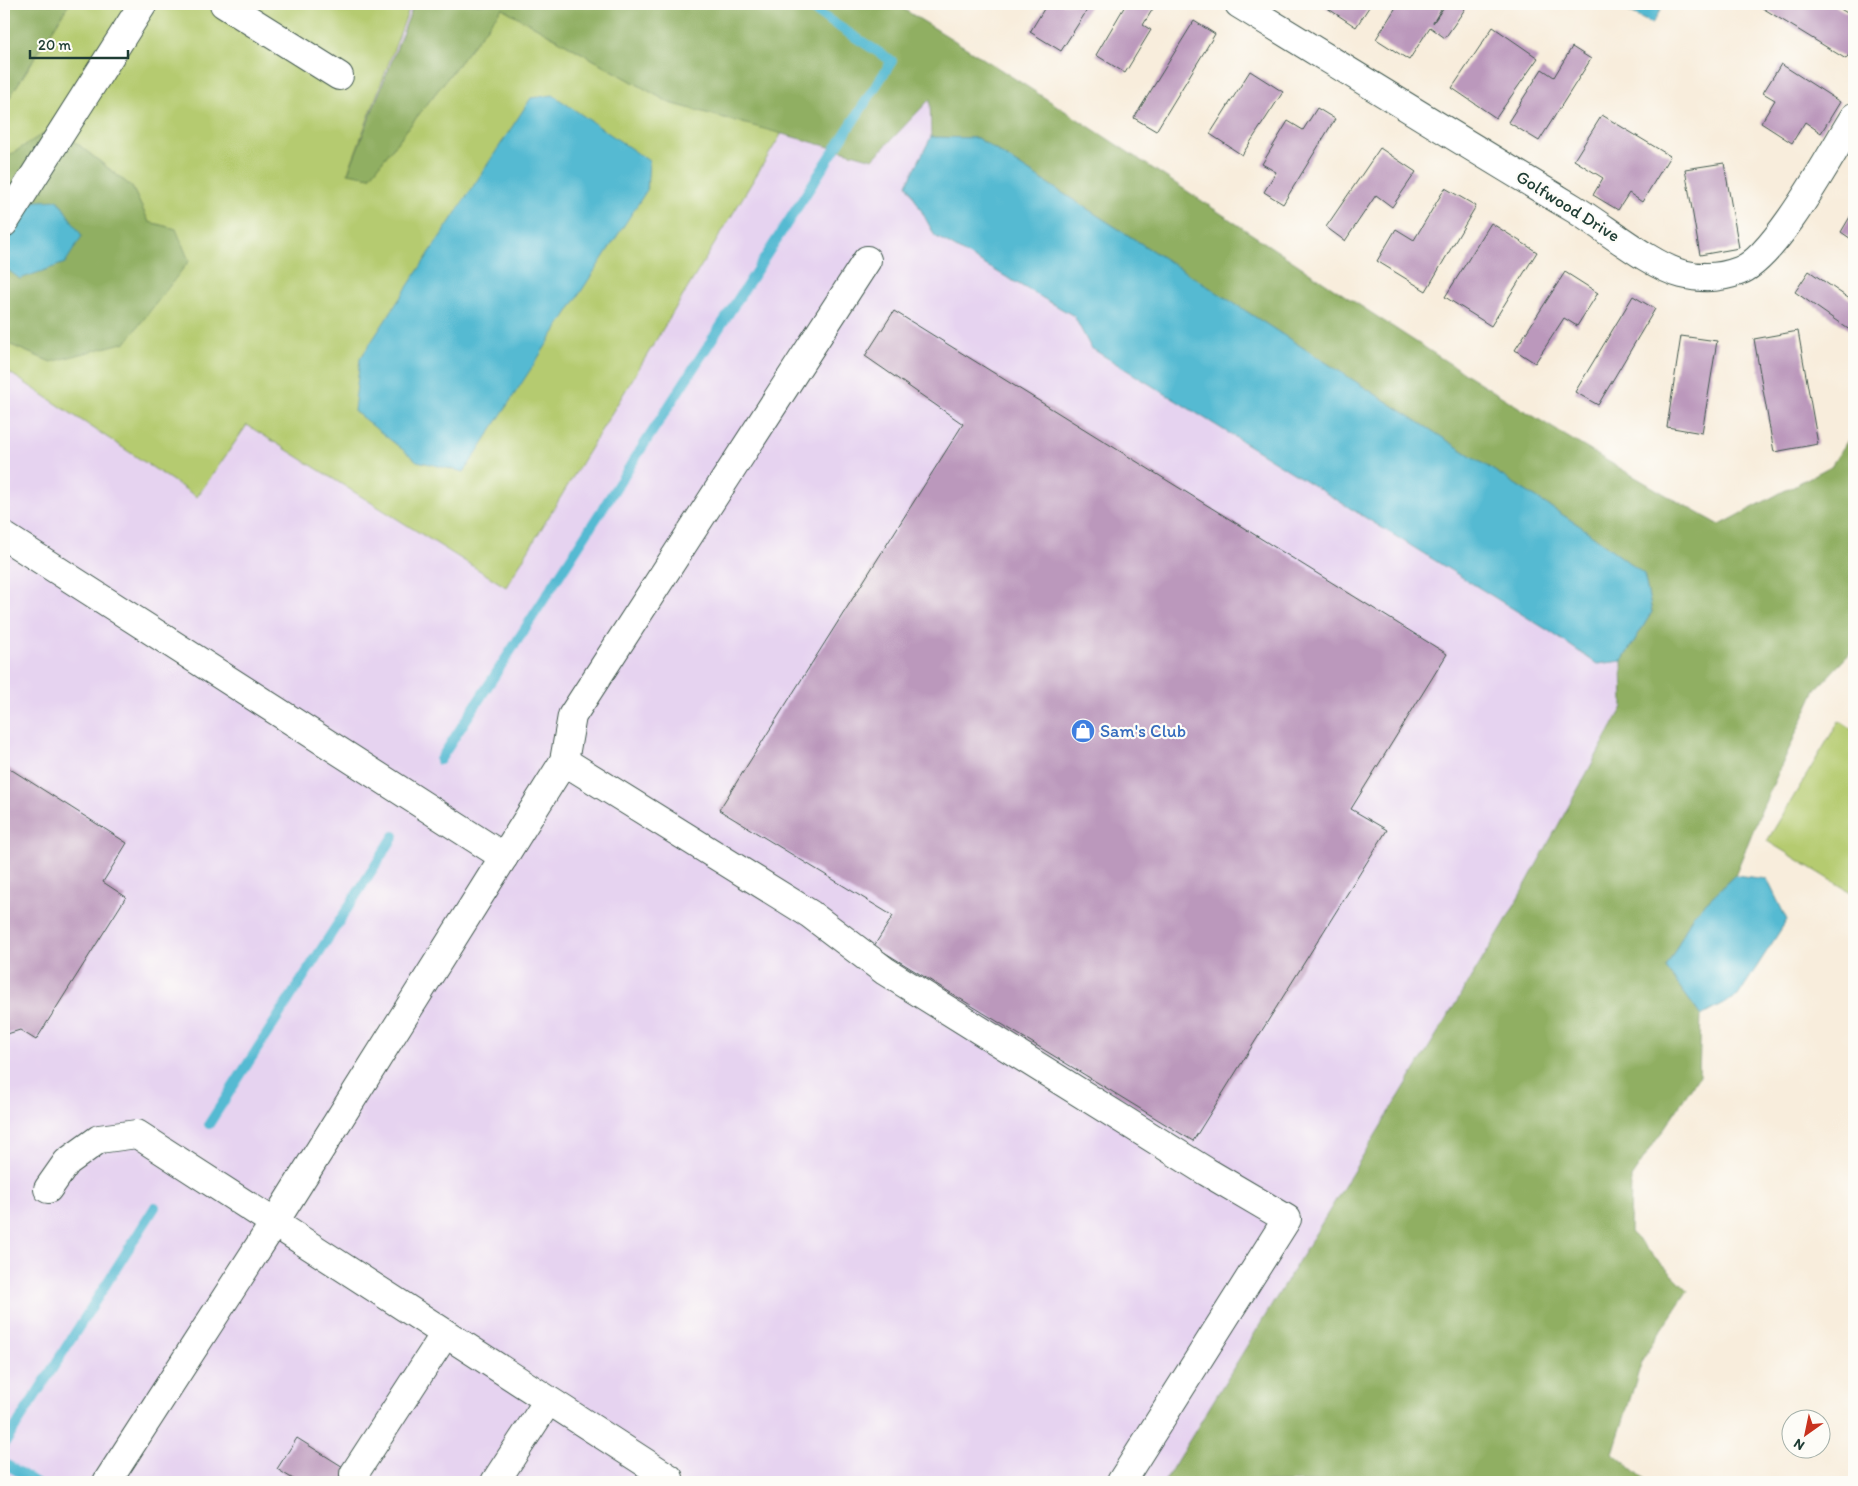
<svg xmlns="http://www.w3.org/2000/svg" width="1858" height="1486" font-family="Itim,sans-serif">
	<rect width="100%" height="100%" fill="#fdfcf7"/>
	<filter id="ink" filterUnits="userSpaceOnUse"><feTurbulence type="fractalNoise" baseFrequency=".02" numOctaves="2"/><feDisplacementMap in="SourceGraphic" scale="10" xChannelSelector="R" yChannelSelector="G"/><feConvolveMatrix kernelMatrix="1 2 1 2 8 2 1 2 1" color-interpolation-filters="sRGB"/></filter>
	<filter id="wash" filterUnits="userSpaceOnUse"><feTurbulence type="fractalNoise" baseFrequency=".0096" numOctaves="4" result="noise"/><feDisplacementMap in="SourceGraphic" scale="20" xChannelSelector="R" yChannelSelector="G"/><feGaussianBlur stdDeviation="1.12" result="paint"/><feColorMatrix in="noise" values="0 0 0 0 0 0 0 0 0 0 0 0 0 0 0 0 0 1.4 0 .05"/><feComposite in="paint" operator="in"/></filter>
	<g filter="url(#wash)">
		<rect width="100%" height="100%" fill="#f8eddc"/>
		<path fill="#e6d3f0" d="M4 4H838L1744 591 1181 1482H4Z"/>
		<g fill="#b5cb6f" stroke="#6a8452">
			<path d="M69 4H411L348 172 370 177 502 8 670 103 782 133 506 587 247 425 197 497 4 369V342L51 362 176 229 149 222 132 187 55 126 4 159V106Z"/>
			<path d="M1839 721 1854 731V894L1767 841Z"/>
		</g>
		<g fill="#90af62" stroke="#58764b">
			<path d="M4 4H69L4 106Z"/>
			<path d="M414 4H895C1173 172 1434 369 1720 525L1831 466 1854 431V649L1816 689 1761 811 1735 875 1693 915 1666 968 1701 1016 1699 1076 1631 1178 1630 1232 1688 1290 1643 1358 1613 1453 1647 1482H1164L1504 924 1623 707 1622 661 1652 612 1644 574 1580 526 977 138 931 137 930 99 873 159 670 103 502 8 370 177 348 173Z"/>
			<path d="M55 126 132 187 149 222 176 229 189 261 126 342 51 362 4 342V159Z"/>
		</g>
		<g fill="#54bad2" stroke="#3a7c83">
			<path d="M1614 4H1664L1652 24Z"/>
			<path d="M553 95 649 161 647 190 464 472 417 461 354 411 360 359 531 98Z"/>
			<path d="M931 137 977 138 1580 526 1644 574 1652 612 1622 661 1597 664 1549 631 1091 348 1074 316 935 236 907 184Z"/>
			<path d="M58 200 82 236 65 263 20 279 4 267V203Z"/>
			<path d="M1735 875 1767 879 1787 920 1738 996 1701 1016 1666 968 1693 915Z"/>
		</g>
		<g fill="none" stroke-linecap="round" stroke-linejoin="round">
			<g stroke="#54bad2" stroke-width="10">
				<path d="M440 760 892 61 804 4"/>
				<path d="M209 1124 394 836"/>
				<path d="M4 1445 155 1207"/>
				<path d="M4 1463 35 1482"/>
			</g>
		</g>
		<g id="blocks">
			<g fill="#bb98bc">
				<path d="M1047 4H1091L1061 51 1030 32Z"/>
				<path d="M1126 4H1148L1154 7 1143 25 1151 30 1125 73 1096 55Z"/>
				<path d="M1321 4H1371L1356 27Z"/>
				<path d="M1398 4H1444L1433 23 1446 4H1457L1465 9 1445 38 1430 27 1409 60 1376 39Z"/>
				<path d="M1756 4H1832L1854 17V46L1846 59Z"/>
				<path d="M1194 21 1215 34 1156 131 1134 118Z"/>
				<path d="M1493 27 1538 58 1496 118 1452 88Z"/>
				<path d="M1572 47 1591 59 1539 141 1508 122 1542 69 1554 77Z"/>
				<path d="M1781 64 1840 102 1821 133 1805 122 1792 143 1761 123 1775 100 1763 93Z"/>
				<path d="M1250 71 1283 92 1242 155 1210 134Z"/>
				<path d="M1317 108 1335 119 1283 204 1264 192 1276 172 1262 164 1288 121 1303 130Z"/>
				<path d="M1602 115 1670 156 1642 202 1629 193 1618 210 1593 195 1603 178 1574 160Z"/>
				<path d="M1380 148 1416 172 1392 207 1376 195 1345 241 1326 227Z"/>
				<path d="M1724 163 1739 248 1700 255 1685 169Z"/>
				<path d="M1445 188 1476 206 1426 291 1377 261 1396 229 1414 240Z"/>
				<path d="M1854 210V241L1841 232Z"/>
				<path d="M1491 223 1537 252 1491 326 1445 297Z"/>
				<path d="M1809 271 1854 302V333L1795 292Z"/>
				<path d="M1565 272 1598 293 1577 326 1564 318 1535 363 1515 350Z"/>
				<path d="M1633 296 1655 309 1598 405 1575 392Z"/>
				<path d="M894 311 1447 654 1351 809 1387 830 1193 1141 874 946 893 916 719 810 963 424 865 356Z"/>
				<path d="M1798 331 1818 444 1774 452 1754 339Z"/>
				<path d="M1681 336 1717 341 1702 433 1667 427Z"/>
				<path d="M4 765 127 843 103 882 126 897 36 1040 20 1030 4 1035Z"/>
				<path d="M297 1438 367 1482H298L277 1469Z"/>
			</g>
		</g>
	</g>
	<g filter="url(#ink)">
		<use href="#blocks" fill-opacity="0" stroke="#40574d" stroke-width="1"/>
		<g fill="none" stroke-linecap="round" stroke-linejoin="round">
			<g stroke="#40574d" stroke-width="30">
				<g id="minor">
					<path d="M224 4 339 76"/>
					<path d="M1239 4C1350 72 1461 141 1573 208 1603 226 1651 266 1682 274 1702 279 1721 278 1739 271 1775 259 1832 152 1854 117"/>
					<path d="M4 223 143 4"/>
					<path d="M4 536 504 857"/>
					<path d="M564 761 572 716 867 260"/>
					<path d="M48 1189 67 1162 99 1139 137 1134 669 1478"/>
					<path d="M354 1474 445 1334"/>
					<path d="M107 1482 274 1223 564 761 810 914 885 971 1207 1172 1287 1219 1121 1482"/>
					<path d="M495 1482 548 1401"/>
				</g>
			</g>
			<use href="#minor" stroke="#fff" stroke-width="28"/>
		</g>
	</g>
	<defs>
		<g id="shop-disc" transform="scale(1.25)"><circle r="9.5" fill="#3f7fe0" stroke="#fdfcf7"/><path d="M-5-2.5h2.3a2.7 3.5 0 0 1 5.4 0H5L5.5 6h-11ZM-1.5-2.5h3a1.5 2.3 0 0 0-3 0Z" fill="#fff"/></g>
	</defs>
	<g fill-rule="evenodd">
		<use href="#shop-disc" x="1083" y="731"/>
	</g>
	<g text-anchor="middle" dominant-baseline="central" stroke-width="4.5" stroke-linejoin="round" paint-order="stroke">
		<g font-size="18" fill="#1f3d34" stroke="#fdfcf7">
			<text transform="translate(1568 206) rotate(32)">Golfwood Drive</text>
		</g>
		<g font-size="18" fill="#366cbe" stroke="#fdfcf7" text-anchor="start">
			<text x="1100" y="731">Sam's Club</text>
		</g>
	</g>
	<rect width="1858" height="1486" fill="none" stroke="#fdfcf7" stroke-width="20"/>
	<g transform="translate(1806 1434) rotate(213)"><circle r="24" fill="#fdfcf7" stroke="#a4b0a9"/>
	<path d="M0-4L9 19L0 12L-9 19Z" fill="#c8321e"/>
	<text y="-8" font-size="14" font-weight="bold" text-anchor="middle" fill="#1f3d34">N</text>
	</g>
	<path d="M30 50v8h98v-8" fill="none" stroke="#1f3d34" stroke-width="2.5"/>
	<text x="38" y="50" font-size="15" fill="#1f3d34" stroke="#fdfcf7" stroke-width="4" paint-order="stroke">20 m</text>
</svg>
